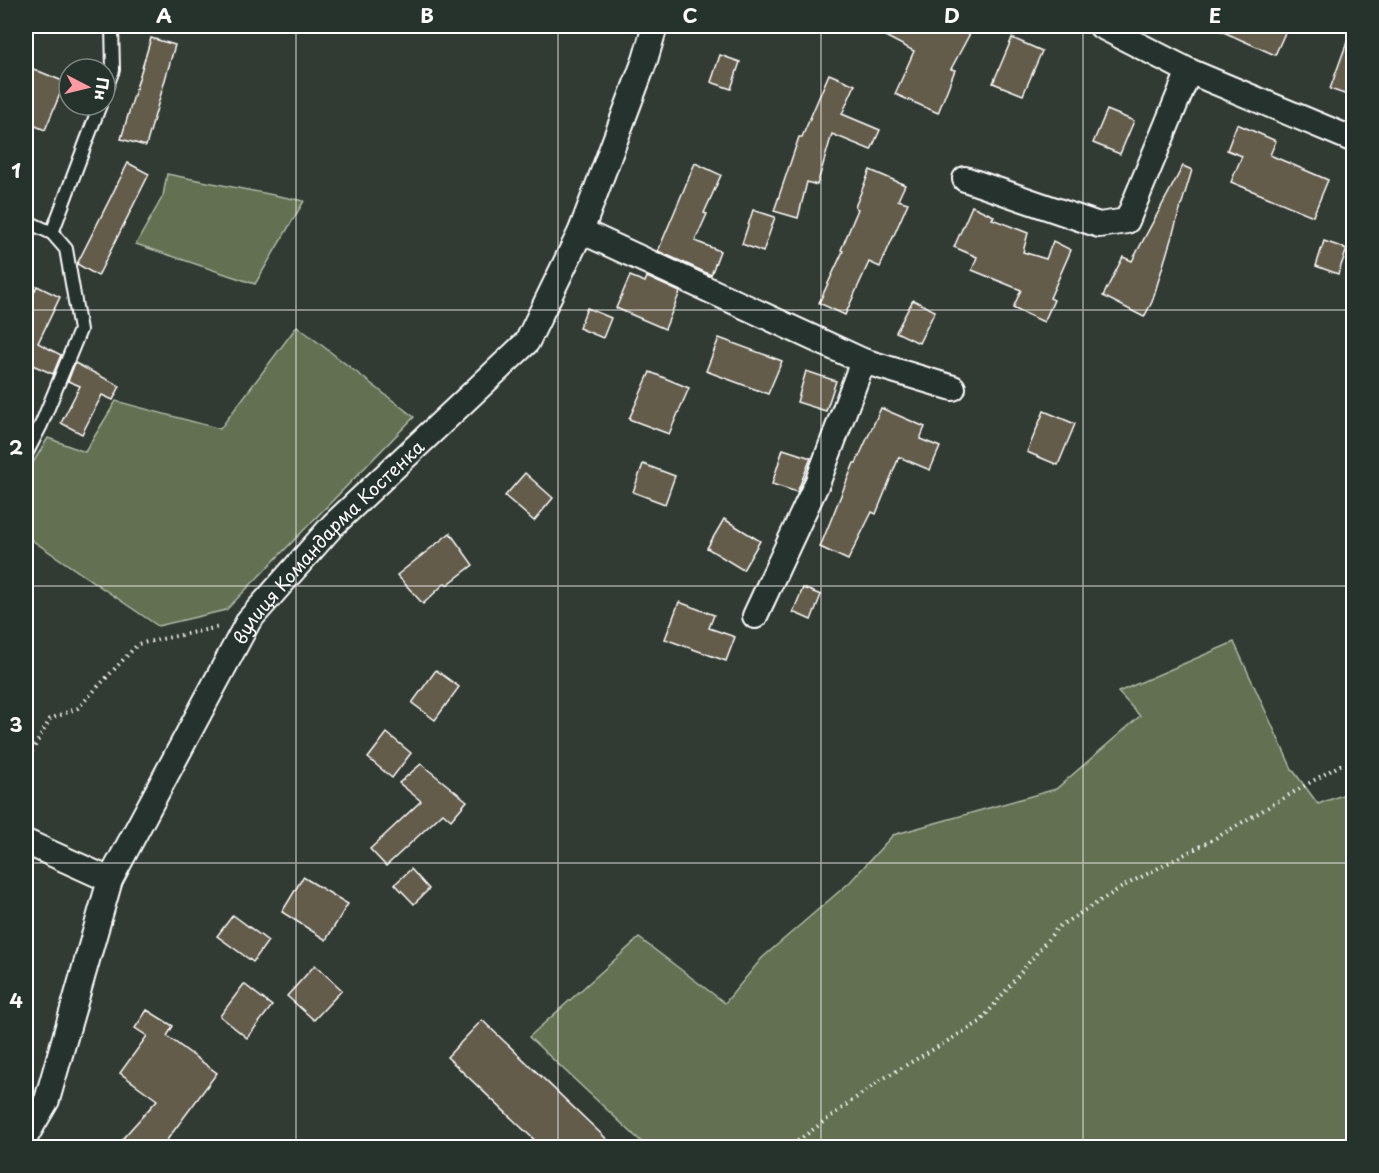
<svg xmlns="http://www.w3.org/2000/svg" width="1379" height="1173" font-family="'Playpen Sans',sans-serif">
	<rect width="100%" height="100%" fill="#323b33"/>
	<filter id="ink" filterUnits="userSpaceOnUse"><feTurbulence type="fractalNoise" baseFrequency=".0167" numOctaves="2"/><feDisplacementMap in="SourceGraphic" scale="12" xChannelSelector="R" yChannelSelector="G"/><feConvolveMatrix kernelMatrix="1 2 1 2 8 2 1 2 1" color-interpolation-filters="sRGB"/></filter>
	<g filter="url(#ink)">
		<g fill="#637051" stroke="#b1b8a8" stroke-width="1.5">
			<path d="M167 174 304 201 255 284 136 244 163 196Z"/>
			<path d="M297 326 414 417 226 610 158 626 26 536V474L48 438 85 452 116 401 220 429Z"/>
			<path d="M1234 642 1292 769 1318 804 1353 791V1147H647L529 1037 639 938 725 1003 762 958 850 882 893 835 1056 789 1140 716 1118 692Z"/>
		</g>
		<g fill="#635c4c" stroke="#fff" stroke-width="1.5">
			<path d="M866 26H974L951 69 955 70 938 113 895 94 914 51Z"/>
			<path d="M1210 26H1288L1275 55Z"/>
			<path d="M1351 31 1353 32V97L1330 89Z"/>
			<path d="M151 38 175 45 146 146 121 139Z"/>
			<path d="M1012 38 1042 51 1023 95 993 83Z"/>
			<path d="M720 55 740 62 731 89 711 82Z"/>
			<path d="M26 66 65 82 45 130 26 122Z"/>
			<path d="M829 74 855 85 842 114 880 130 871 150 832 134 817 185 807 182 798 218 774 211 799 137H802Z"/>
			<path d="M1107 110 1134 121 1120 154 1093 143Z"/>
			<path d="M1237 124 1276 141 1270 155 1328 180 1313 216 1231 182 1242 156 1227 150Z"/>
			<path d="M128 163 149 174 98 276 77 264Z"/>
			<path d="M695 163 721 175 704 213 707 214 695 241 720 251 711 275 658 251Z"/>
			<path d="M1183 166 1192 170 1152 302 1144 317 1103 296 1123 257 1132 261Z"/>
			<path d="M870 170 905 185 898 200 908 203 880 267 869 262 845 315 819 303 843 251 841 250 858 209 855 207Z"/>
			<path d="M972 206 994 216 992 219 1028 233 1023 252 1046 259 1053 241 1071 250 1050 298 1054 300 1044 322 1013 308 1021 290 972 270 977 257 954 247Z"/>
			<path d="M753 210 775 217 763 252 742 244Z"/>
			<path d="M1324 241 1347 249 1338 274 1316 266Z"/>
			<path d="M630 276 645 282 647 277 680 292 665 329 616 308Z"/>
			<path d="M37 286 60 297 38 343 61 355 53 374 28 363 26 369V309Z"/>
			<path d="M913 300 935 311 919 343 896 332Z"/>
			<path d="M587 308 611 318 603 338 579 328Z"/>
			<path d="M719 338 782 361 768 394 706 371Z"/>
			<path d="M75 363 120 386 113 400 102 395 82 434 61 423 80 386 68 381Z"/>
			<path d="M806 371 836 381 826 411 797 402Z"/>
			<path d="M650 372 689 388 669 434 629 419Z"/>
			<path d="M881 408 925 427 920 439 940 447 930 470 899 457 876 514 872 512 848 560 820 547 854 463H856Z"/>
			<path d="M1044 411 1075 424 1058 465 1027 452Z"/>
			<path d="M783 449 811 458 797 492 772 484Z"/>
			<path d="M643 464 675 476 665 504 633 492Z"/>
			<path d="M525 473 553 498 534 521 505 496Z"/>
			<path d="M724 519 760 541 743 570 707 548Z"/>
			<path d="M450 533 473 565 447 585 445 583 423 604 397 575Z"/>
			<path d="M803 588 821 595 811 620 793 612Z"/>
			<path d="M679 602 714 615 709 628 735 637 726 661 665 639Z"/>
			<path d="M436 670 459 687 435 720 412 703Z"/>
			<path d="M387 733 411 753 392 778 368 758Z"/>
			<path d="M421 764 467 801 451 820 443 813 386 866 370 849 421 801 399 783Z"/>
			<path d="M411 869 429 889 414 904 395 884Z"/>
			<path d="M303 877 348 904 326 940 282 912Z"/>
			<path d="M233 915 268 941 253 962 217 936Z"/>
			<path d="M315 965 342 990 314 1020 287 996Z"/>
			<path d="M244 984 272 1006 247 1038 220 1016Z"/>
			<path d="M147 1010 173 1026 167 1036 217 1073 161 1148H133L123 1138 157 1100 120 1073 147 1036 135 1028Z"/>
			<path d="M482 1020 616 1148H543L447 1057Z"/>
		</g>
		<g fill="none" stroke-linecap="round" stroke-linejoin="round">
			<g stroke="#fff" stroke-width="16">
				<g id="lane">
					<path d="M105 91 113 70 112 26"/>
					<path d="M26 221 52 233 100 105"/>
					<path d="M26 454 41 425 80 330 66 249 52 233"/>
				</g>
			</g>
			<g stroke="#fff" stroke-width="28">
				<g id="street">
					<path d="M1101 26 1189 71 1354 140"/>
					<path d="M965 179 1099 225 1127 221 1189 71"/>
					<path d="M581 231 863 361 953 388"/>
					<path d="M755 616 818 481 863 361"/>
					<path d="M26 842 110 880"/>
					<path id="s1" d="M26 1136 47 1100 110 880 249 620 333 525 527 342 581 231 645 60 655 26"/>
				</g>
			</g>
			<g stroke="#fff" stroke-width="4" stroke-dasharray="1.5 4.5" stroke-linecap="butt">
				<path d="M26 762 50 719 78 708 138 644 219 627"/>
				<path d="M788 1148 879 1081 980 1022 1058 927 1124 886 1214 839 1340 765 1354 764"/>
			</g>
			<use href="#lane" stroke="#26332d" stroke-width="12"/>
			<use href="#street" stroke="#26332d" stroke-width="24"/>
		</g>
	</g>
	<path fill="none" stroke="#fff" stroke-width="1.5" stroke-opacity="0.55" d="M296 26V1148M558 26V1148M821 26V1148M1083 26V1148M26 310H1354M26 586H1354M26 863H1354"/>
	<g text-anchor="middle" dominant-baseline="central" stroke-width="5" stroke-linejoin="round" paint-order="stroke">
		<g font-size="18" fill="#fff" stroke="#26332d">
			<text stroke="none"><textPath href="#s1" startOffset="676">вулиця Командарма Костенка</textPath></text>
		</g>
	</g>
	<rect width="1379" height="1173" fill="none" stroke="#26332d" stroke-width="66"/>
	<g transform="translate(87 87) rotate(97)"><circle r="28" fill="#26332d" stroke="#7d8581" stroke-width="1.5"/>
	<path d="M0-4.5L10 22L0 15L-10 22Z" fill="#ff9aa2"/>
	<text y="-9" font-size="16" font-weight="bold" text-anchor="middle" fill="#ffffff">Пн</text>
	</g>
	<rect x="33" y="33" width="1313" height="1107" fill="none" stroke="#fff" stroke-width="2"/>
	<g font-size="20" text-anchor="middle" font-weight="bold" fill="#fff">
		<text x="164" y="23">A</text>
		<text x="427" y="23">B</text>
		<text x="690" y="23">C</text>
		<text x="952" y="23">D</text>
		<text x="1215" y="23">E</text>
		<text x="16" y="178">1</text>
		<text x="16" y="455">2</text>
		<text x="16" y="732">3</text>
		<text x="16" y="1008">4</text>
	</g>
</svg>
